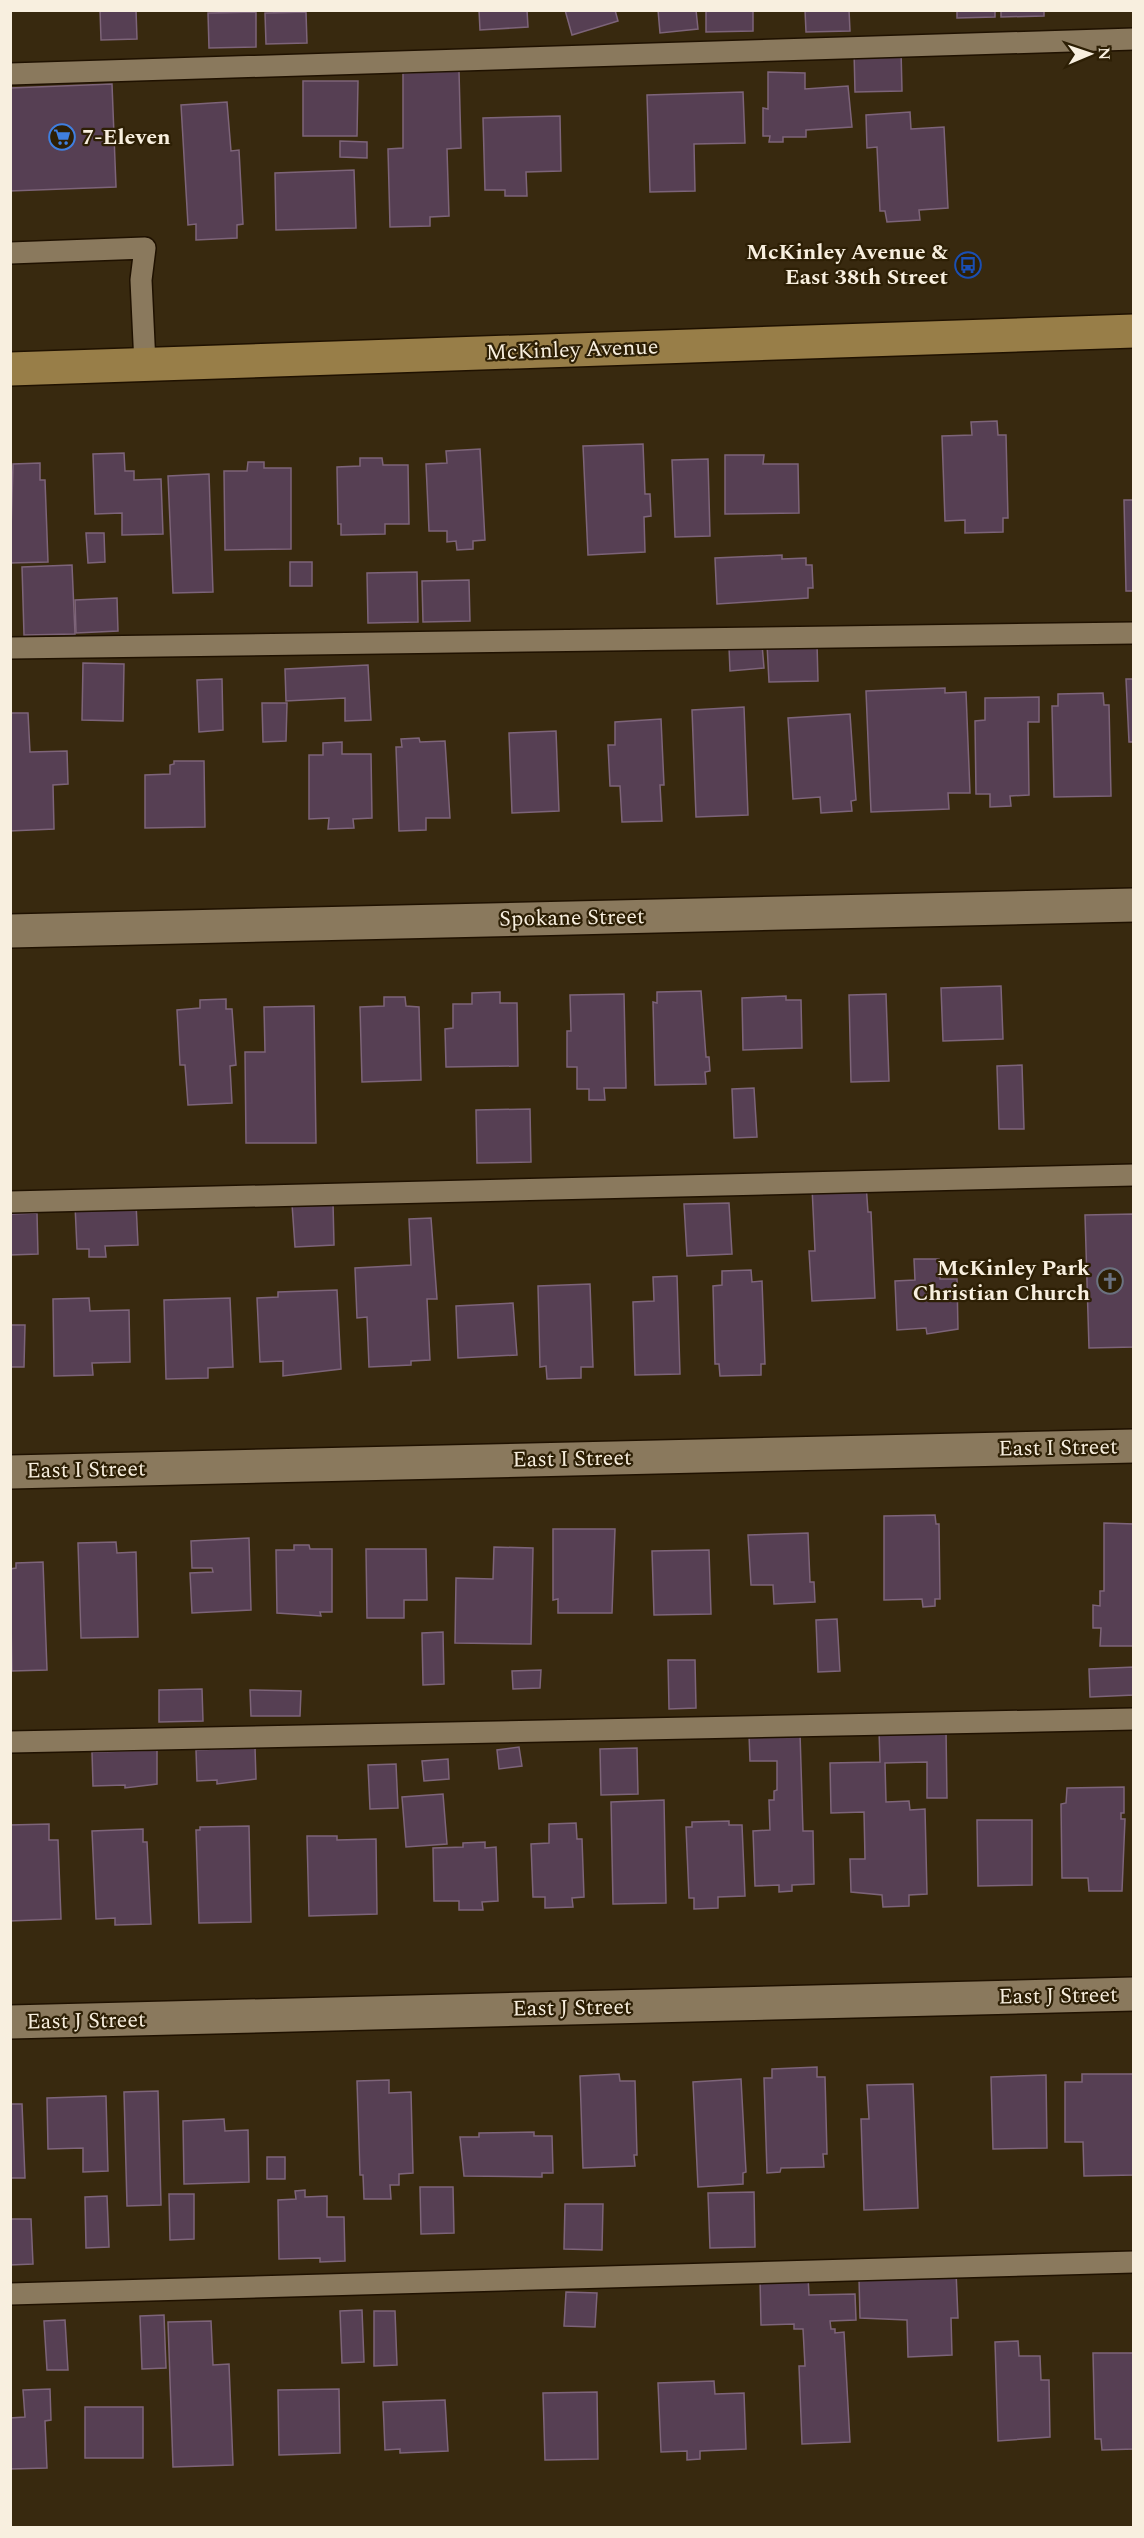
<svg xmlns="http://www.w3.org/2000/svg" width="1144" height="2538" font-family="Spectral,serif">
	<rect width="100%" height="100%" fill="#38290f"/>
	<g fill="#563f53" stroke="#7d6479" stroke-width="1.5">
		<path d="M100 10H136L137 39 101 40Z"/>
		<path d="M479 10H527L528 27 480 30Z"/>
		<path d="M565 10H615L618 21 572 35Z"/>
		<path d="M658 10H696L698 29 660 33Z"/>
		<path d="M706 10H753V31L706 32Z"/>
		<path d="M805 10H849L850 31 806 32Z"/>
		<path d="M957 10H995V17L957 18Z"/>
		<path d="M1001 10H1044V16L1001 17Z"/>
		<path d="M256 12V47L209 48 208 13Z"/>
		<path d="M306 12 307 43 266 44 265 13Z"/>
		<path d="M901 50 902 91 855 92 854 51Z"/>
		<path d="M459 71 461 148 447 149 449 216 430 217V226L390 227 388 149 403 148V73Z"/>
		<path d="M768 72 805 73V89L848 86 852 127 806 130V137H783V142H769L770 136H763V108L768 109Z"/>
		<path d="M303 81H358L357 136H303Z"/>
		<path d="M112 84 116 187 10 191V88Z"/>
		<path d="M743 92 745 143 694 144 695 191 650 192 647 95Z"/>
		<path d="M227 102 231 151 239 150 243 224 237 225V238L196 240V224L188 225 181 105Z"/>
		<path d="M910 112 911 129 944 127 948 208 919 210 920 220 887 222 885 211H880L877 147 867 148 866 115Z"/>
		<path d="M560 116 561 171 526 172 527 196H505V190H485L483 118Z"/>
		<path d="M340 141 367 142V158L340 157Z"/>
		<path d="M354 170 356 228 276 230 275 173Z"/>
		<path d="M997 421 998 435H1006L1008 518H1003V532L965 533V520L945 521 942 436 972 435 971 422Z"/>
		<path d="M643 444 645 494H650L651 516 644 517 645 552 588 555 583 446Z"/>
		<path d="M480 449 485 540 473 541V549L457 550 456 541 447 542V531H429L426 464 447 463 446 451Z"/>
		<path d="M124 453 125 471H134V480L161 479 163 534 122 535V513L95 514 93 454Z"/>
		<path d="M725 455H764L763 464H798L799 513 725 514Z"/>
		<path d="M360 458H382L383 465H408L409 524H385V534L341 535V524H338L337 467 360 466Z"/>
		<path d="M708 459 710 536 675 537 672 460Z"/>
		<path d="M248 462H264V468H291V549L225 550 224 471H247Z"/>
		<path d="M40 463V480H45L48 562 10 563 13 464Z"/>
		<path d="M209 474 213 592 173 593 168 476Z"/>
		<path d="M1124 500H1134V591H1126Z"/>
		<path d="M86 533H104L105 562 88 563Z"/>
		<path d="M782 555V559L806 558V565H812L813 588H808V598L717 604 715 558Z"/>
		<rect x="290" y="562" width="22" height="24"/>
		<path d="M72 565 75 634 24 635 22 567Z"/>
		<path d="M417 572 418 622 368 623 367 573Z"/>
		<path d="M469 580 470 621 423 622 422 581Z"/>
		<path d="M117 598 118 631 76 633 75 600Z"/>
		<path d="M817 643 818 681 769 682 767 644Z"/>
		<path d="M762 644 764 668 730 671 729 647Z"/>
		<path d="M83 663 124 664 123 721 82 720Z"/>
		<path d="M368 665 371 720 345 721V698L286 701 285 669Z"/>
		<path d="M222 679 223 730 199 732 197 680Z"/>
		<path d="M1126 679H1134V742H1129Z"/>
		<path d="M945 688V693L966 692 970 793H948L949 809 871 812 866 691Z"/>
		<path d="M1103 693 1104 705H1109L1111 796 1054 797 1052 706H1058V694Z"/>
		<path d="M1039 697V722H1028L1029 795 1010 796 1011 806 990 807V794H976L975 721 985 720V698Z"/>
		<path d="M262 703H287L286 741 263 742Z"/>
		<path d="M744 707 748 815 696 817 692 710Z"/>
		<path d="M10 713H28L30 752 67 751 68 784 53 785 54 829 10 831Z"/>
		<path d="M850 714 856 800 851 801 852 811 821 813 820 797 793 799 788 718Z"/>
		<path d="M661 719 664 785H660L662 821 622 822 620 786H610L608 745H615V722Z"/>
		<path d="M556 731 559 811 512 813 509 733Z"/>
		<path d="M419 738 420 742 445 741 450 818H426V830L399 831 396 747H402L401 739Z"/>
		<path d="M342 742V754H371L372 818 353 819 354 828 328 829 329 818 309 819V755H323V743Z"/>
		<path d="M174 761H204L205 827 145 828V775L170 774V765L174 764Z"/>
		<path d="M1001 986 1003 1039 943 1041 941 988Z"/>
		<path d="M701 991 706 1057H709L710 1071 705 1072 706 1084 655 1085 653 1002 657 1003V992Z"/>
		<path d="M500 992V1003H517L518 1066 446 1067 445 1029 453 1028V1004H472V993Z"/>
		<path d="M624 994 626 1088H604L605 1100H589V1089H577V1067H567V1031H571L570 995Z"/>
		<path d="M886 994 889 1081 851 1082 849 995Z"/>
		<path d="M786 996V1000H801L802 1048 743 1050 742 998Z"/>
		<path d="M384 997H405L406 1006 419 1007 421 1080 362 1082 360 1007 384 1006Z"/>
		<path d="M226 999V1009H232L236 1065 230 1066 232 1103 188 1105 185 1065H180L177 1010 200 1008V1000Z"/>
		<path d="M314 1006 316 1143H246L245 1052H265L264 1007Z"/>
		<path d="M1022 1065 1024 1129H999L997 1066Z"/>
		<path d="M754 1088 757 1137 734 1138 732 1089Z"/>
		<path d="M530 1109 531 1162 477 1163 476 1110Z"/>
		<path d="M866 1184 868 1212H871L875 1298 812 1301 809 1251H815L812 1187Z"/>
		<path d="M333 1202 334 1245 295 1247 292 1204Z"/>
		<path d="M136 1203 138 1245 105 1246 106 1257H89V1249H77L75 1205Z"/>
		<path d="M729 1203 732 1254 687 1256 684 1204Z"/>
		<path d="M37 1213 38 1254 10 1255V1214Z"/>
		<path d="M1134 1214V1347L1089 1348 1085 1215Z"/>
		<path d="M431 1218 437 1299H427L430 1360 411 1361V1365L369 1367 367 1317 357 1318 355 1268 411 1265 409 1219Z"/>
		<path d="M914 1259H939L940 1279H957L958 1329 927 1334 926 1328 897 1330 895 1281 915 1280Z"/>
		<path d="M751 1270 752 1282 762 1281 765 1364H761V1375L720 1376 719 1364H715L713 1286 722 1285V1271Z"/>
		<path d="M677 1276 680 1374 635 1375 633 1302 654 1301 653 1277Z"/>
		<path d="M590 1284 593 1367H581V1378L547 1379 546 1366 540 1367 538 1286Z"/>
		<path d="M337 1290 341 1369 283 1376V1361L260 1362 257 1298 278 1297V1292Z"/>
		<path d="M89 1298 90 1311 129 1310 130 1362 92 1363 93 1375 54 1376 53 1299Z"/>
		<path d="M230 1298 233 1367 208 1368V1378L166 1379 164 1300Z"/>
		<path d="M513 1303 517 1355 458 1358 456 1306Z"/>
		<path d="M10 1325H25L24 1367H10Z"/>
		<path d="M935 1515 936 1524H939L940 1599H935V1606L923 1607 922 1599 884 1600V1516Z"/>
		<path d="M1104 1523 1134 1524V1646H1100L1101 1628H1093V1605L1100 1606V1591H1104Z"/>
		<path d="M553 1529H615L612 1613H558V1599L553 1600Z"/>
		<path d="M808 1533 810 1582H814L815 1602 774 1604 773 1585H751L748 1535Z"/>
		<path d="M249 1538 251 1610 192 1613 190 1573 213 1572 212 1568H192L191 1541Z"/>
		<path d="M116 1542 117 1553 136 1552 138 1637 81 1638 78 1543Z"/>
		<path d="M294 1545H309L310 1549H332V1612H320L321 1616 277 1613 276 1550H294Z"/>
		<path d="M494 1547 533 1548 531 1644 455 1643 456 1578 493 1579Z"/>
		<path d="M366 1549H426L427 1600H404V1618H367Z"/>
		<path d="M709 1550 711 1614 654 1615 652 1551Z"/>
		<path d="M43 1562 47 1670 12 1671 10 1569 16 1568V1563Z"/>
		<path d="M837 1619 840 1671 818 1672 816 1620Z"/>
		<path d="M443 1632 444 1684 423 1685 422 1633Z"/>
		<path d="M668 1660H695L696 1708 669 1709Z"/>
		<path d="M1134 1667V1695L1090 1697 1089 1669Z"/>
		<path d="M541 1670 540 1688 513 1689 512 1671Z"/>
		<path d="M202 1689 203 1721 159 1722V1690Z"/>
		<path d="M250 1690 301 1691 300 1716H251Z"/>
		<path d="M946 1729 947 1798H927V1762L885 1763 886 1802 909 1801 910 1810 925 1809 927 1894 909 1895V1906L883 1907 882 1895 851 1892 850 1859H865L864 1812 831 1813 830 1763 880 1762 879 1730Z"/>
		<path d="M800 1733 803 1831H813L814 1884 792 1885V1891L779 1892V1885L755 1886 753 1831 770 1830 769 1800H774V1791L777 1790V1761H750L749 1734Z"/>
		<path d="M255 1747 256 1779 217 1784V1780L197 1781 196 1750Z"/>
		<path d="M519 1747 522 1766 499 1769 497 1750Z"/>
		<path d="M637 1748 638 1794 601 1795 600 1749Z"/>
		<path d="M157 1750V1784L125 1788V1785L93 1786 92 1752Z"/>
		<path d="M448 1759 449 1779 424 1781 422 1761Z"/>
		<path d="M396 1764 398 1808 370 1809 368 1765Z"/>
		<path d="M1124 1787V1813H1121V1819H1125L1122 1891H1089L1088 1878H1062L1061 1804 1066 1803 1067 1788Z"/>
		<path d="M443 1794 447 1844 406 1847 402 1797Z"/>
		<path d="M664 1800 666 1903 613 1904 611 1802Z"/>
		<path d="M977 1820H1032V1885L978 1886Z"/>
		<path d="M729 1821V1825H742L745 1896 718 1897V1908L694 1909V1898H689L686 1827H692V1822Z"/>
		<path d="M576 1823 577 1839H582L584 1897 572 1898 573 1907 545 1908V1897H533L531 1844 549 1843V1824Z"/>
		<path d="M49 1824V1840H58L61 1919 10 1921V1825Z"/>
		<path d="M249 1826 251 1922 199 1923 196 1830H200V1827Z"/>
		<path d="M143 1829V1842H147L151 1924 115 1925V1918L96 1919 92 1831Z"/>
		<path d="M307 1836H337V1840L376 1839 377 1914 309 1916Z"/>
		<path d="M485 1842V1848L496 1847 498 1901 482 1902 483 1910H459V1901H434L433 1848 463 1847V1843Z"/>
		<path d="M817 2067V2077H825L827 2154H823L824 2167 781 2168 780 2172 767 2173 764 2078H772V2069Z"/>
		<path d="M619 2074 620 2081H635L637 2155H634L635 2166 583 2168 580 2076Z"/>
		<path d="M1082 2074H1134V2175L1084 2176 1083 2142H1065V2082H1082Z"/>
		<path d="M1046 2075 1047 2148 993 2149 991 2077Z"/>
		<path d="M741 2079 746 2172 743 2173V2184L698 2187 693 2082Z"/>
		<path d="M389 2080V2093L411 2092 413 2173 399 2174V2185H390L391 2199H364L363 2175H360L357 2081Z"/>
		<path d="M913 2084 918 2208 864 2210 861 2119H869L867 2085Z"/>
		<path d="M158 2091 161 2205 127 2206 124 2092Z"/>
		<path d="M106 2096 108 2171 83 2172V2148L48 2149 47 2098Z"/>
		<path d="M10 2104H22L25 2178H10Z"/>
		<path d="M224 2119 225 2131 248 2130 249 2182 184 2184 183 2121Z"/>
		<path d="M534 2132V2136H552L553 2173H542V2177L464 2176 460 2137H479V2133Z"/>
		<rect x="267" y="2157" width="18" height="22"/>
		<path d="M420 2187H453L454 2233 421 2234Z"/>
		<path d="M305 2190V2197L327 2196V2217H344L345 2261 320 2262V2258L279 2259 278 2200 296 2199 295 2191Z"/>
		<path d="M754 2192 755 2247 710 2248 708 2193Z"/>
		<path d="M169 2194H194V2239L170 2240Z"/>
		<path d="M107 2196 109 2247 86 2248 85 2197Z"/>
		<path d="M565 2204H603L602 2250 564 2249Z"/>
		<path d="M10 2219H31L33 2264 10 2265Z"/>
		<path d="M956 2271 958 2318H951L952 2355 908 2357 907 2320 860 2318 859 2278Z"/>
		<path d="M808 2277 809 2295 855 2294 856 2320 830 2321 831 2329H835V2333L844 2332 850 2442 802 2444 799 2366H805L803 2329H794V2324L761 2325 760 2279Z"/>
		<path d="M566 2292 597 2293 595 2327 564 2326Z"/>
		<path d="M362 2310 364 2362 342 2363 340 2311Z"/>
		<path d="M374 2311H395L397 2365 374 2366Z"/>
		<path d="M164 2315 166 2368 142 2369 140 2316Z"/>
		<path d="M65 2320 68 2370H47L44 2321Z"/>
		<path d="M211 2321 213 2365 229 2364 233 2465 173 2467 168 2322Z"/>
		<path d="M1018 2341 1019 2356H1040L1041 2380H1049L1050 2437 998 2441 995 2342Z"/>
		<path d="M1093 2353H1134V2449L1102 2450 1101 2439H1095Z"/>
		<path d="M714 2381 715 2394 744 2393 746 2449 700 2451V2459L687 2460V2451L661 2452 658 2383Z"/>
		<path d="M50 2389 51 2420 45 2421 47 2468 10 2469V2418L25 2417 23 2390Z"/>
		<path d="M339 2389 340 2453 279 2455 278 2390Z"/>
		<path d="M597 2392 598 2459 545 2460 543 2393Z"/>
		<path d="M445 2400 448 2451 400 2453V2449L385 2450 383 2402Z"/>
		<rect x="85" y="2407" width="58" height="51"/>
	</g>
	<g fill="none" stroke-linecap="round" stroke-linejoin="round">
		<g stroke="#1f1100" stroke-width="24">
			<g id="lane">
				<path d="M10 74 1134 39"/>
				<path d="M10 253 145 248 141 280 145 364"/>
				<path d="M10 648 1134 633"/>
				<path d="M10 1202 1134 1175"/>
				<path d="M10 1742 1134 1719"/>
				<path d="M10 2294 1134 2262"/>
			</g>
		</g>
		<g stroke="#1f1100" stroke-width="36">
			<g id="street">
				<path d="M10 931 1134 905"/>
				<path d="M10 1472 1134 1446"/>
				<path d="M10 2022 1134 1994"/>
			</g>
		</g>
		<g stroke="#1f1100" stroke-width="36">
			<path id="secondary" d="M10 369 1134 331"/>
		</g>
		<use href="#lane" stroke="#8a795d" stroke-width="21"/>
		<use href="#street" stroke="#8a795d" stroke-width="33"/>
		<use href="#secondary" stroke="#987e48" stroke-width="33"/>
	</g>
	<defs>
		<g id="supermarket-ring" transform="scale(1.35)"><circle r="9.5" fill="#2d1f05" stroke="#3f7fe0" stroke-width="1.5"/><path d="M-6-5.5h2.5l.6 2H6L4.5 2H-2.5L-4.4-4H-6ZM-1.5 3.2a1.3 1.3 0 1 0 .1 0ZM3 3.2a1.3 1.3 0 1 0 .1 0Z" fill="#3f7fe0"/></g>
		<g id="bus-ring" transform="scale(1.35)"><circle r="9.5" fill="#2d1f05" stroke="#1a4fb4" stroke-width="1.5"/><path d="M-5-6H5V4H4V6H2V4H-2V6H-4V4H-5ZM-3.5-4V0h7V-4ZM-3.5 1.2v1.5H-2V1.2ZM2 1.2v1.5H3.5V1.2Z" fill="#1a4fb4"/></g>
		<g id="church-ring" transform="scale(1.35)"><circle r="9.5" fill="#2d1f05" stroke="#6b7280" stroke-width="1.5"/><path d="M-1.2-6h2.4v3.5h3.3v2.4h-3.3V6h-2.4V-.1h-3.3v-2.4h3.3Z" fill="#6b7280"/></g>
	</defs>
	<g fill-rule="evenodd">
		<use href="#supermarket-ring" x="62" y="137"/>
		<use href="#bus-ring" x="968" y="265"/>
		<use href="#church-ring" x="1110" y="1281"/>
	</g>
	<g text-anchor="middle" dominant-baseline="central" stroke-width="4.5" stroke-linejoin="round" paint-order="stroke">
		<g font-size="22" font-weight="bold" fill="#f8efdf" stroke="#2d1f05" text-anchor="end">
			<text x="82" y="137" text-anchor="start">7-Eleven</text>
			<text x="948" y="252">McKinley Avenue &amp;<tspan x="948" dy="25">East 38th Street</tspan></text>
			<text x="1090" y="1268">McKinley Park<tspan x="1090" dy="25">Christian Church</tspan></text>
		</g>
		<g font-size="22" fill="#f8efdf" stroke="#2d1f05">
			<text transform="translate(572 350) rotate(-2)">McKinley Avenue</text>
			<text transform="translate(572 918) rotate(-1)">Spokane Street</text>
			<text transform="translate(1058 1448) rotate(-1)">East I Street</text>
			<text transform="translate(572 1459) rotate(-1)">East I Street</text>
			<text transform="translate(86 1470) rotate(-1)">East I Street</text>
			<text transform="translate(1058 1996) rotate(-1)">East J Street</text>
			<text transform="translate(572 2008) rotate(-1)">East J Street</text>
			<text transform="translate(86 2021) rotate(-1)">East J Street</text>
		</g>
	</g>
	<rect width="1144" height="2538" fill="none" stroke="#f8efdf" stroke-width="24"/>
	<g transform="translate(1090 54) rotate(88)" stroke="#2d1f05" stroke-width="4.5" paint-order="stroke">
	<path d="M0-4.5L10 22L0 15L-10 22Z" fill="#f8efdf"/>
	<text y="-9" font-size="16" font-weight="bold" text-anchor="middle" fill="#f8efdf">N</text>
	</g>
</svg>
